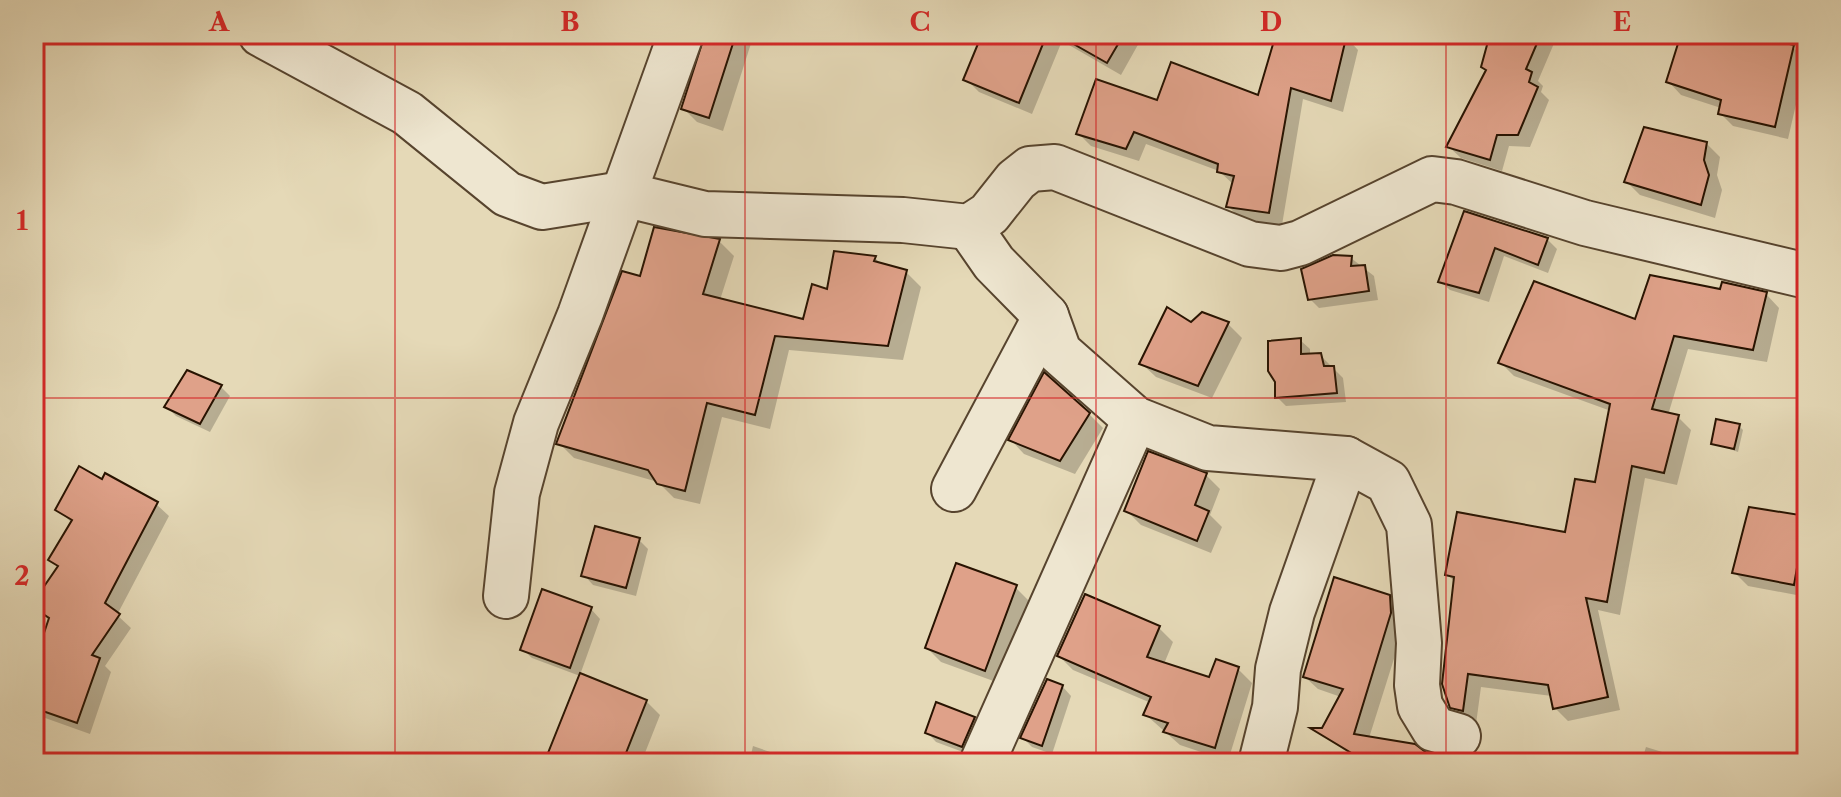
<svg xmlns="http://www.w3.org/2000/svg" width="1841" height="797" font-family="'Libre Caslon Text',serif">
	<rect width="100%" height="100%" fill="#e5d9b7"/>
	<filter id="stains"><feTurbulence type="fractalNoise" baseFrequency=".0025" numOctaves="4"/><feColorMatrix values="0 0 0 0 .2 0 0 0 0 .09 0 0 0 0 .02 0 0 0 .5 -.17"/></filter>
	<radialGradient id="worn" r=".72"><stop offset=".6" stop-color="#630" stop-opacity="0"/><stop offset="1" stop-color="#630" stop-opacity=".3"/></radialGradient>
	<g fill="#0003">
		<path d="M707 34H754L723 131 697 122 683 108Z"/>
		<path d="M984 34H1144L1121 75 1062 41 1032 114 979 92 966 79Z"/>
		<path d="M1277 34H1335L1346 37 1358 50 1343 112 1303 99 1282 225 1241 219 1228 206 1234 185 1219 171 1146 144 1139 161 1091 146 1078 133 1158 102 1259 98Z"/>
		<path d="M1492 34H1558L1538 81 1543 86 1541 92 1549 100 1530 147 1509 146 1502 171 1461 158 1449 147 1487 71Z"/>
		<path d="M1683 34H1765L1762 40 1793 47 1806 61 1788 139 1733 126 1720 113 1721 108 1681 95 1668 81Z"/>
		<path d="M1706 143 1720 157 1717 175 1722 190 1715 218 1640 195 1626 181Z"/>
		<path d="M1465 213 1547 239 1557 249 1548 273 1504 256 1489 302 1450 290 1440 281Z"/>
		<path d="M719 241 734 256 720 300 805 321 829 292 875 258 883 266 906 272 921 287 903 360 789 350 770 429 722 417 700 504 674 498 658 482 574 458 559 443 641 279Z"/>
		<path d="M1351 258 1374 276 1378 300 1319 308 1310 299Z"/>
		<path d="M1722 291 1766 294 1779 308 1767 362 1688 349 1668 415 1678 417 1691 430 1677 485 1645 478 1620 615 1598 610 1620 710 1568 721 1555 708 1552 696 1481 687 1476 724 1466 721 1452 707 1455 582 1447 574 1567 535 1596 485 1611 411 1514 376 1501 363Z"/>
		<path d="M1228 324 1242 338 1212 398 1156 377 1142 364 1191 325Z"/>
		<path d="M1300 340 1310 349V355H1320L1343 378 1346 402 1286 406 1277 397V382Z"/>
		<path d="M188 372 221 387 230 396 210 432 176 416 167 407Z"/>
		<path d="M1089 414 1103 428 1075 474 1024 454 1011 440Z"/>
		<path d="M1739 426 1743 430 1738 452 1713 443Z"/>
		<path d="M1206 475 1220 489 1210 515 1222 527 1211 553 1141 525 1127 511Z"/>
		<path d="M103 482 156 504 169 516 117 615 131 628 105 666 111 672 90 734 34 714V669L50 621 34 604 59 568 51 559 72 523 58 510Z"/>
		<path d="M1805 518 1807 597 1748 586 1734 572Z"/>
		<path d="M639 540 648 549 636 596 593 585 584 575Z"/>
		<path d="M1015 587 1029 601 999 683 941 662 927 648Z"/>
		<path d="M1389 596 1402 610 1404 627 1369 738 1424 763H1363L1315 730H1323L1341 697 1318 689 1305 677Z"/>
		<path d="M591 609 600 619 580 675 646 701 660 715 641 763H546L580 676 532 658 522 649Z"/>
		<path d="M1159 628 1173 642 1164 664 1210 680 1238 669 1252 683 1228 761 1180 745 1146 715 1151 703 1073 670 1059 656Z"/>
		<path d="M1062 686 1071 696 1052 754 1032 747 1023 738Z"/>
		<path d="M974 719 983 728 971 755 936 742 927 732Z"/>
		<path d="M753 746 776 754 779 763H749Z"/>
		<path d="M1646 747 1685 759 1689 763H1641Z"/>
	</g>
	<g fill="#dfa189" stroke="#281301" stroke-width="2">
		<path d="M705 34H736L709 118 681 109Z"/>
		<path d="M982 34H1047L1019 103 963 80Z"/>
		<path d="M1056 34H1124L1107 63Z"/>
		<path d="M1276 34H1347L1331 101 1291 88 1269 213 1226 207 1234 176 1217 172 1218 164 1134 132 1126 149 1076 134 1096 79 1157 100 1171 62 1258 95Z"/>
		<path d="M1490 34H1541L1526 69 1532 72 1529 82 1538 87 1518 135H1497L1490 160 1446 147 1486 70 1481 67Z"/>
		<path d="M1681 34H1744L1794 45 1775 127 1718 114 1721 100 1666 82Z"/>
		<path d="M1644 127 1707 142 1704 160 1709 175 1701 205 1624 182Z"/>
		<path d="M1464 211 1548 238 1538 265 1495 248 1479 293 1438 282Z"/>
		<path d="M654 227 720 239 703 294 803 319 812 284 827 289 834 251 876 256 874 261 907 270 888 346 775 336 755 415 707 403 685 491 657 484 648 470 556 444 622 271 640 276Z"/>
		<path d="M1333 255 1352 256 1351 266 1365 265 1369 291 1308 300 1301 269Z"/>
		<path d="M1650 275 1720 289 1722 282 1767 292 1753 350 1674 336 1652 409 1679 415 1664 473 1632 466 1607 602 1586 598 1608 697 1553 709 1548 685 1468 674 1463 711 1450 708 1442 684 1454 577 1445 575 1457 512 1565 532 1575 479 1595 482 1610 404 1498 363 1534 281 1635 319Z"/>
		<path d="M1167 307 1191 322 1202 312 1229 322 1198 386 1139 364Z"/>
		<path d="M1301 338V354L1321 353 1324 366H1334L1337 393 1275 398V382L1268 371V341Z"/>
		<path d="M187 370 222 385 200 424 164 407Z"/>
		<path d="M1044 372 1090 413 1060 461 1008 440Z"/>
		<path d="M1716 419 1740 424 1734 449 1711 444Z"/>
		<path d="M1148 451 1207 473 1195 505 1209 511 1197 541 1124 511Z"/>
		<path d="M79 466 102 479 105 473 158 502 105 603 120 614 92 655 100 658 77 723 34 708V663L49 618 34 608V601L58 566 48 560 72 520 55 510Z"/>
		<path d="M1749 507 1806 516 1794 585 1732 573Z"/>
		<path d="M595 526 640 538 626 588 581 576Z"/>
		<path d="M956 563 1017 585 985 671 925 648Z"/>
		<path d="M1334 577 1390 595 1391 613 1354 734 1415 744 1427 753 1448 759V763H1368L1310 728H1322L1343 689 1303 677Z"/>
		<path d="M542 589 592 607 570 668 520 650Z"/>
		<path d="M1085 594 1160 626 1147 657 1209 677 1216 659 1239 667 1215 748 1163 732 1168 723 1143 715 1151 697 1057 656Z"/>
		<path d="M580 673 647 700 622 763H544Z"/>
		<path d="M1047 679 1063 685 1042 746 1020 738Z"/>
		<path d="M936 702 975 717 962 747 925 733Z"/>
	</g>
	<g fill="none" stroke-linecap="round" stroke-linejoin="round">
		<g stroke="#57442e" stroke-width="48">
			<g id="minor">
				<path d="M261 34 407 113 507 194 542 207 623 194 705 214 903 220 969 227 989 214 1016 180 1030 169 1055 167 1250 244 1281 248 1300 243 1432 179 1456 182 1585 223 1807 276"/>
				<path d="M969 227 994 263 1046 316 1059 352 1135 419 1208 448 1346 459 1388 482 1409 525 1419 643 1417 685 1420 706 1434 729 1458 736"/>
				<path d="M954 489 1046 316"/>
				<path d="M506 596 517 493 536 423 580 315 681 34"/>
				<path d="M982 763 1135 419"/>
				<path d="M1261 763 1275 707 1278 669 1292 612 1346 459"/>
			</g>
		</g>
		<use href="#minor" stroke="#eee6d0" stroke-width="44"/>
	</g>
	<path fill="none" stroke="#d62828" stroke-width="2" stroke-opacity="0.55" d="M395 34V763M745 34V763M1096 34V763M1446 34V763M34 398H1807"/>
	<rect width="1841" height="797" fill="none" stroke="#e5d9b7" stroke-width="88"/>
	<rect x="44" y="44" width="1753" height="709" fill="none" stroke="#d62828" stroke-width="3"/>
	<g font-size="26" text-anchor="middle" font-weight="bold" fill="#d62828">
		<text x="219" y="31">A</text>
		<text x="570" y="31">B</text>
		<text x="920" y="31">C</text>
		<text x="1271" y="31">D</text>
		<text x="1622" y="31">E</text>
		<text x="22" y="230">1</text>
		<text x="22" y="585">2</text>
	</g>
	<rect width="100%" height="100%" filter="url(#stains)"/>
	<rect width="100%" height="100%" fill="url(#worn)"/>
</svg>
